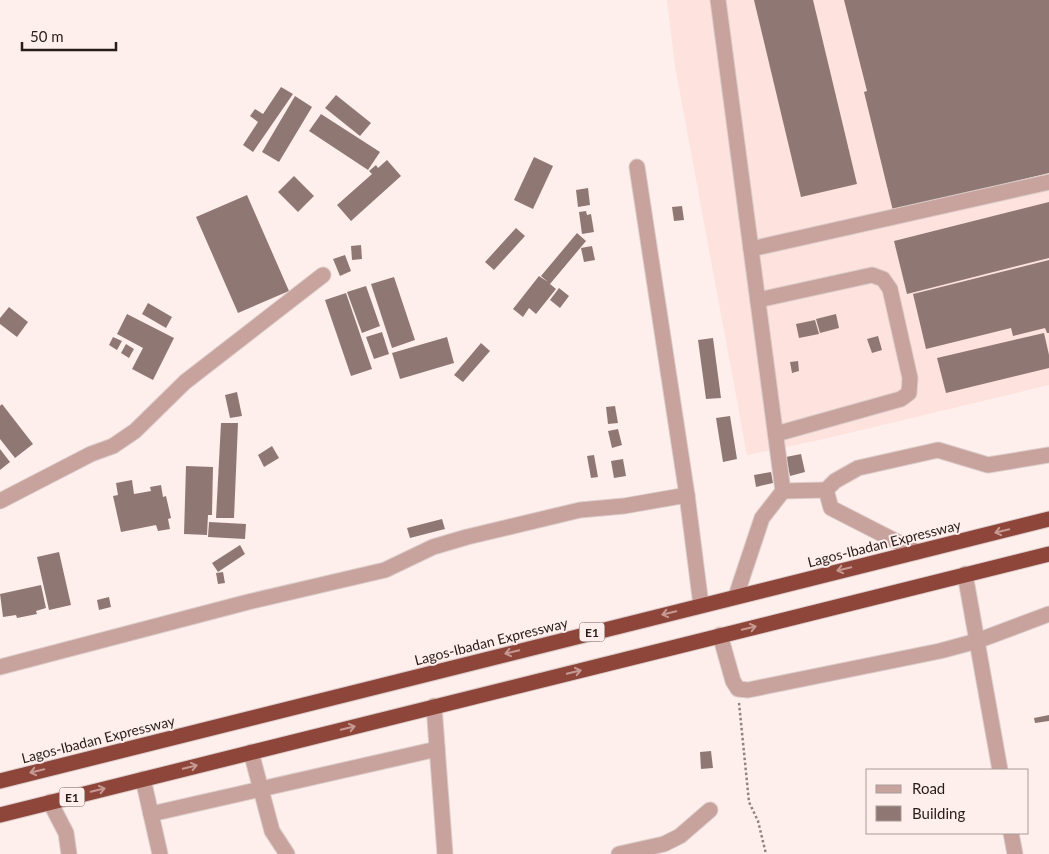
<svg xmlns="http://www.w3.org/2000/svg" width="1049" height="854" font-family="Lato,sans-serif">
	<rect width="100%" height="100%" fill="#feefec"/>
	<path fill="#fde2dd" d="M667 0H1049V385L824 439 747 455 675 66Z"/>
	<g fill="#8f7874">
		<path d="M754 0H813L857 184 801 197Z"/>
		<path d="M844 0H1049V173L893 211 864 92 867 91Z"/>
		<path d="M281 87 293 94 253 152 243 145 258 122 250 116 255 109 263 114Z"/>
		<path d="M336 95 371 123 360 136 325 108Z"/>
		<path d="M295 96 312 107 279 162 262 152Z"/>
		<path d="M321 114 380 152 368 170 309 131Z"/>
		<path d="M534 157 553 166 533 209 514 200Z"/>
		<path d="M387 160 401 176 351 221 337 205 372 174 369 171 376 165 378 168Z"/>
		<path d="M294 176 314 196 298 212 278 192Z"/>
		<path d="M588 188 590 205 578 207 576 190Z"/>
		<path d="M247 195 289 291 238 313 196 217Z"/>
		<path d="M1049 202V258L907 294 894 241Z"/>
		<path d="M682 206 684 220 674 221 672 207Z"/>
		<path d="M586 211 587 215 591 214 594 232 582 234 579 212Z"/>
		<path d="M516 228 525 236 494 270 485 262Z"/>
		<path d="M577 233 586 241 550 284 556 289 536 314 529 308 523 317 513 309 539 276 548 282 541 276Z"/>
		<path d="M361 245 362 259 352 260 351 246Z"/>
		<path d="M592 246 595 260 584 262 581 248Z"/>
		<path d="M345 255 351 271 340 276 333 259Z"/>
		<path d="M1049 260V333H1047L1045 328 1013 336 1011 328 926 349 913 294Z"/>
		<path d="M394 277 415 340 392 348 371 284Z"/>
		<path d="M366 286 380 326 362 333 347 292Z"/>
		<path d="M559 288 569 296 560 308 550 300Z"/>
		<path d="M346 293 372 369 351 376 325 300Z"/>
		<path d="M148 303 172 317 166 328 142 314Z"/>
		<path d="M9 307 28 322 17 337 0 324V318Z"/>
		<path d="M127 314 174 338 153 380 132 369 143 348 117 334Z"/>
		<path d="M836 314 839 328 820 333 816 319Z"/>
		<path d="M815 320 819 334 799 338 796 324Z"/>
		<path d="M382 332 389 354 374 359 366 337Z"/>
		<path d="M1044 333 1049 355V368L946 393 937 358Z"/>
		<path d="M878 336 882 350 872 353 867 339Z"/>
		<path d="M113 337 122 341 117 350 109 345Z"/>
		<path d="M447 337 454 363 400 379 392 353Z"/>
		<path d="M713 338 721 398 706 399 698 340Z"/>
		<path d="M481 343 490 351 463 382 454 375Z"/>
		<path d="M126 344 134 349 129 358 121 353Z"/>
		<path d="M798 361 799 371 792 373 790 362Z"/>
		<path d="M237 392 242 416 230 418 225 395Z"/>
		<path d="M2 404 33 444 15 458 0 439V406Z"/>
		<path d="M615 406 618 423 608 424 606 407Z"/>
		<path d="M730 416 737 459 723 462 716 418Z"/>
		<path d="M221 423H238L234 518H216Z"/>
		<path d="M618 429 622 445 612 448 608 431Z"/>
		<path d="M272 446 279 458 264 467 258 455Z"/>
		<path d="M0 449 10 462 0 470Z"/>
		<path d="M801 454 805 472 790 476 786 457Z"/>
		<path d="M594 455 598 477 591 478 587 456Z"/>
		<path d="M623 459 626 476 614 478 611 461Z"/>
		<path d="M186 466 213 467 212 515H208L207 535 184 534Z"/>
		<path d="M771 472 773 483 756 487 754 475Z"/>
		<path d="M132 480 134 494 151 491 150 487 161 485 163 497 166 496 171 518 168 519 170 529 158 531 156 525 121 532 113 496 118 495 116 483Z"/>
		<path d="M442 519 445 529 410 538 407 528Z"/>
		<path d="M209 522 246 524 245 539 208 537Z"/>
		<path d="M240 545 245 554 218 572 212 563Z"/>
		<path d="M59 552 71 605 49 610 37 557Z"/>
		<path d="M223 572 225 583 218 584 216 573Z"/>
		<path d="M41 585 46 608 36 611 37 614 17 618 16 615 3 617 0 594Z"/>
		<path d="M109 597 111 607 99 610 97 600Z"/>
		<path d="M1049 715V721L1035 723 1034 718Z"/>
		<path d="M711 751 713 768 701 769 700 752Z"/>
	</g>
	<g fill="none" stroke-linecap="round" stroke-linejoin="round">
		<g stroke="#dbcdcb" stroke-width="17">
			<g id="minor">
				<path d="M718 0 783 491 762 518 736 596"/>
				<path d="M637 167 687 495"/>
				<path d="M751 249 1049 182"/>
				<path d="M758 300 872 275 883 279 890 289 910 378 909 393 901 399 776 434"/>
				<path d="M826 490 835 481 858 468 938 450 988 465 1049 455"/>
				<path d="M783 491 826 490 831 508 917 552"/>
				<path d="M0 501 91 454 113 446 135 431 185 382 323 275"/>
				<path d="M965 574 1000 770"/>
				<path d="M720 635 733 681 738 689 748 690 940 651 977 641 1049 614"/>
				<path d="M0 667 248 602 385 570 433 547 467 537 580 510 624 506 687 495 701 605"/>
				<path d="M434 706 445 854"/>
				<path d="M251 752 272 831 287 854"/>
				<path d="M143 779 160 854"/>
				<path d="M50 802 66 833 69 854"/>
				<path d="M151 814 437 749"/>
				<path d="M1011 833 1015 854"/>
				<path d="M619 854 664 844 680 836 710 810"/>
			</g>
		</g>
		<g stroke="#dbcdcb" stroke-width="17">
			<g id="highway">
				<path d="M0 781 1049 519"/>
				<path d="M0 815 1049 554"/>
			</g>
		</g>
		<path stroke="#8f8381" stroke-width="2.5" stroke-dasharray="2.5 2.5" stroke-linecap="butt" d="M739 703 749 802 758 821 766 854"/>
		<use href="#minor" stroke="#c8a29c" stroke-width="15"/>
		<use href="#highway" stroke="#8e453a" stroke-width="15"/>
	</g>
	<defs><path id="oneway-shaft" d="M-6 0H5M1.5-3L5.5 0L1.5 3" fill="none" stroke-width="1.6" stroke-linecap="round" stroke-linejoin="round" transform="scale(1.25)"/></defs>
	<g stroke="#c69a93">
		<use href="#oneway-shaft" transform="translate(1002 531) rotate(166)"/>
		<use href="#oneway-shaft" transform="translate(844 569) rotate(166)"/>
		<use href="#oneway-shaft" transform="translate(669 613) rotate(166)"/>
		<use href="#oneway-shaft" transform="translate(749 628) rotate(-14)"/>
		<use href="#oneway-shaft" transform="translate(512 652) rotate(166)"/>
		<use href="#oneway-shaft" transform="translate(574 672) rotate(-14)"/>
		<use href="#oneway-shaft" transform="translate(348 728) rotate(-14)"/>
		<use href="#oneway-shaft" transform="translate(190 767) rotate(-14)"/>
		<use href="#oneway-shaft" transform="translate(37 771) rotate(166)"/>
		<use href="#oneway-shaft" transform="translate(98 790) rotate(-14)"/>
	</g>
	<g text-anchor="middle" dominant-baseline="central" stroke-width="4" stroke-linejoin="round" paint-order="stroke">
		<g fill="#feefec" stroke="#675c5a" stroke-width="1">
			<rect x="579.5" y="622.5" width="25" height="19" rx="4"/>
			<rect x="59.5" y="787.5" width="25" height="19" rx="4"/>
		</g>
		<g font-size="12" font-weight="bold" fill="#261d1b">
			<text x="592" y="632">E1</text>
			<text x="72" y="797">E1</text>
		</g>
		<g font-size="14" fill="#261d1b" stroke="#feefec">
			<text transform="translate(884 543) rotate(-14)">Lagos-Ibadan Expressway</text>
			<text transform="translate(491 641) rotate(-14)">Lagos-Ibadan Expressway</text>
			<text transform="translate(98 739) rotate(-14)">Lagos-Ibadan Expressway</text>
		</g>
	</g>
	<rect x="866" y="769" width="162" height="65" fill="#feefec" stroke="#a89b98"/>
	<rect x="876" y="785" width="25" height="8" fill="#c8a29c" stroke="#a89b98"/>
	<text x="912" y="794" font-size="15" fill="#261d1b">Road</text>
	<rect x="876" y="806" width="25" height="15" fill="#8f7874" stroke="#a89b98"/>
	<text x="912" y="819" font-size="15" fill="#261d1b">Building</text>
	<path d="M22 42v8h94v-8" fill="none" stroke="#261d1b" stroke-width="2.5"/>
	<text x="30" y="42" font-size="15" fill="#261d1b" stroke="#feefec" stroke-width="4" paint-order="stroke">50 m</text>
</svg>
